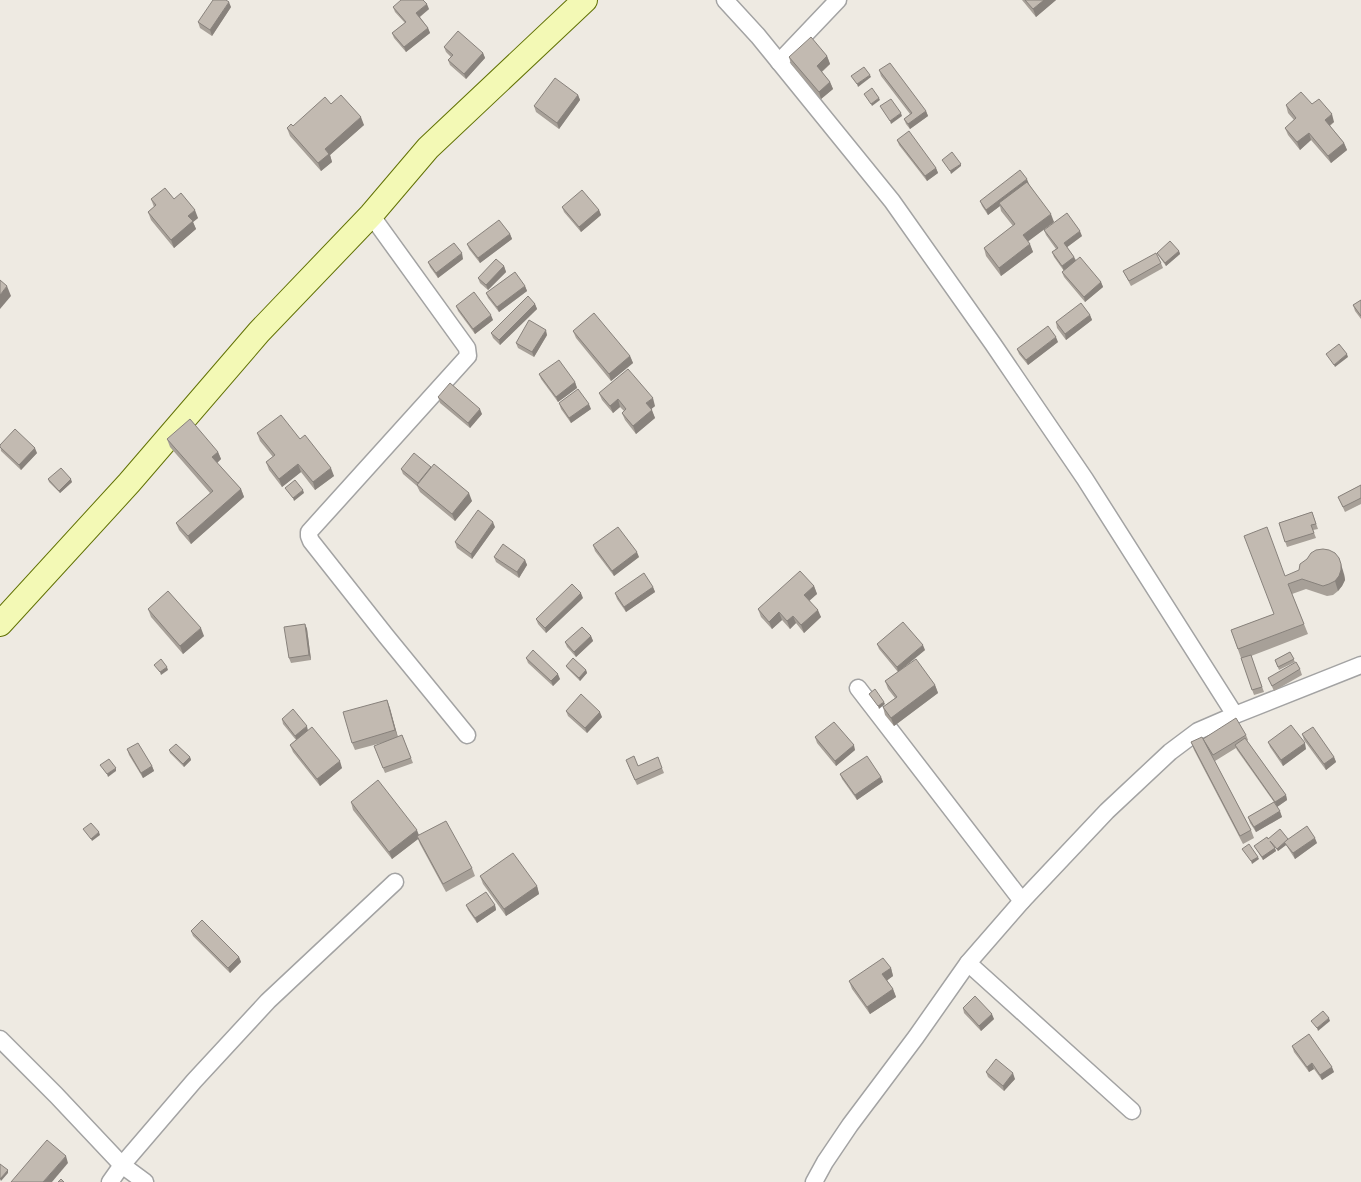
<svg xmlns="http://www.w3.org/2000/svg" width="1361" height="1182" font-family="Mulish,sans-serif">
	<rect width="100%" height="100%" fill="#eeeae2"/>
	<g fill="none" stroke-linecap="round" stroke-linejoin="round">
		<g stroke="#a3a3a3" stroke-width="19">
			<g id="street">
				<path d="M725 0 758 36 892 201 993 344 1085 479 1235 715"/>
				<path d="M779 62 838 0"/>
				<path d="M371 215 467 348 468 356 309 532V536L311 541 386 636 467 735"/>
				<path d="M858 688 1022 901"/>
				<path d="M968 963 1132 1111"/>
				<path d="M0 1039 56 1095 122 1165 145 1182"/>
				<path d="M110 1182 122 1165 194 1081 268 1001 395 882"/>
				<path d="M814 1182 825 1162 850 1125 916 1037 968 963 1022 901 1107 811 1170 752 1198 731 1235 715 1361 665"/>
			</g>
		</g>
		<g stroke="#627205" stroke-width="26">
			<path id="secondary" d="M0 624 129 483 259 332 371 215 428 148 585 0"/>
		</g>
		<use href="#street" stroke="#fff" stroke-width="16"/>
		<use href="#secondary" stroke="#f3f9b5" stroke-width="24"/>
	</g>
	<g fill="#a7a098">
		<path d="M1022 0H1056L1036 17Z"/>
		<path d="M231 7 212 36 200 28 198 22Z"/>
		<path d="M393 7 429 9 420 17 428 28 430 33 406 52 394 38 392 33 405 23 395 12Z"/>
		<path d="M444 47 483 53 485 58 466 79 450 65 448 60 451 57 446 52Z"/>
		<path d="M827 56 830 64 822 72 830 82 833 89 821 99 791 64 789 57Z"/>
		<path d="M879 70 926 111 928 116 910 129 906 124 904 119 910 114 881 76Z"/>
		<path d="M578 95 580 100 559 129 536 112 534 106Z"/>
		<path d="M331 104 364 125 330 155 332 162 321 171 290 136 287 128 293 126Z"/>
		<path d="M1312 104 1334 122 1330 126 1344 143 1347 150 1331 163 1311 140 1300 150 1288 135 1285 128 1294 120 1288 113 1286 105Z"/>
		<path d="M897 140 936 168 938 173 927 181 899 145Z"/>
		<path d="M1029 184 1054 222 1028 241 1033 252 1001 276 986 256 984 248 1013 226 1001 211 1000 206 988 215 982 206 980 201Z"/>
		<path d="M151 199H174L198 218 193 222 196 229 174 248 151 220 148 212 154 207Z"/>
		<path d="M562 207 599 210 601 215 581 232 564 212Z"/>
		<path d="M1044 230 1082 236 1067 247 1074 257 1076 260 1101 282 1103 287 1085 302 1064 277 1062 272 1064 271 1054 257 1052 252 1056 249 1046 235Z"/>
		<path d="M510 234 512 239 480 263 469 249 467 244Z"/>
		<path d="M1179 251 1180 254 1166 266 1158 255 1157 253Z"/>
		<path d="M463 259 438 278 430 267 428 262Z"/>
		<path d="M1161 263 1163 268 1131 286 1123 271Z"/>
		<path d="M504 266 506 272 488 290 480 283 478 278Z"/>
		<path d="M525 286 527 291 499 312 488 298 486 293Z"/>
		<path d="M1361 300V319L1355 311 1353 305Z"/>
		<path d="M535 304 537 309 500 345 493 338 491 333Z"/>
		<path d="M456 306 493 320 475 334 458 311Z"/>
		<path d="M1090 315 1092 320 1066 340 1057 328 1056 322Z"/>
		<path d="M573 331 630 356 633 363 611 381 576 338Z"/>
		<path d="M547 335 534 357 518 348 516 343Z"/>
		<path d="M1058 342 1028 365 1019 354 1017 349Z"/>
		<path d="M539 374 575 382 577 388 558 402 541 379Z"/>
		<path d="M599 393 655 406 651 409 655 418 636 434 625 420 622 413 624 411 620 407 613 413 602 400Z"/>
		<path d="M438 397 482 414 470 428 440 403Z"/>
		<path d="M559 403 591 409 571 423 561 409Z"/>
		<path d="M257 433 300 439 334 476 315 490 301 472 282 487 269 470 266 462 273 457 260 441Z"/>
		<path d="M167 439 218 452 221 459 217 463 241 489 244 497 191 544 179 530 176 523 210 493 170 447Z"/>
		<path d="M0 445 37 453 21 470 1 451Z"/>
		<path d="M431 467 472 501 455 521 420 492 417 486 403 474 401 469Z"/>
		<path d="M48 479 72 482 60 493 49 482Z"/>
		<path d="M1361 485V504L1345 512 1338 497Z"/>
		<path d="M1312 512 1318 529 1313 530 1316 538 1287 547 1279 523Z"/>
		<path d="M495 527 472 559 457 548 455 542Z"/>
		<path d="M593 545 639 557 614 576 595 551Z"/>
		<path d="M494 557 525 560 527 565 519 578 496 562Z"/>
		<path d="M1344 574 1345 580 1342 586 1338 591 1333 595 1327 596 1306 589 1292 594 1308 634 1251 656 1264 692 1254 695 1241 658 1231 630 1274 614 1285 576Z"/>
		<path d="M814 586 817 594 809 600 821 617 804 633 796 623 790 629 782 620 772 629 761 617 758 609Z"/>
		<path d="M653 587 655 592 626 612 617 599 615 593Z"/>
		<path d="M583 598 546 633 538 624 536 619Z"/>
		<path d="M148 609 204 636 183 654 151 617Z"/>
		<path d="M305 624 307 629 311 660 291 663 289 658Z"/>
		<path d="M591 636 593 641 576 657 567 647 565 642Z"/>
		<path d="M877 644 925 650 901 670 935 685 938 693 894 726 885 715 883 707 895 698 888 689 885 681 898 672 879 649Z"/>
		<path d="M1290 652 1295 662 1279 670 1275 660Z"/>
		<path d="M526 658 560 679 553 686 528 663Z"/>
		<path d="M566 666 586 670 587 673 580 681 567 668Z"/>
		<path d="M1300 669 1302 675 1274 691 1268 678Z"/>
		<path d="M387 700 398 737 402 735 413 763 385 773 374 746 385 742 355 750 352 743Z"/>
		<path d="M566 711 602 717 587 733 568 716Z"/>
		<path d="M282 719 308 730 342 768 320 786 293 752 290 745 296 740 283 724Z"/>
		<path d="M1302 734 1334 757 1336 762 1326 770 1304 740Z"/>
		<path d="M1246 735 1248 740 1247 741 1286 795 1287 800 1277 807 1282 817 1256 832 1250 823 1248 817 1274 802 1237 750 1236 748 1215 761 1210 752 1251 830 1254 838 1243 844 1194 750 1191 742 1203 739Z"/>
		<path d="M815 737 855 750 836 766 817 743Z"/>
		<path d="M1268 742 1306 749 1283 766 1270 747Z"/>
		<path d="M127 749 152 766 154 771 143 778 129 755Z"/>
		<path d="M169 750 190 757 191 760 184 767 170 753Z"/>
		<path d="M628 765 662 768 664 773 637 785Z"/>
		<path d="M840 774 881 777 883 782 857 800 842 779Z"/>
		<path d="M351 802 419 835 472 868 475 876 446 892 420 844 418 839 392 859 353 810Z"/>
		<path d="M1268 839H1288L1317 843 1295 859 1286 845 1278 851 1273 845 1276 851 1263 860 1254 846Z"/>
		<path d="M480 876 537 886 539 894 506 916 483 884Z"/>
		<path d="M466 905H495L496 910 477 923 468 910Z"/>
		<path d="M191 931 239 957 241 962 230 973 193 936Z"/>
		<path d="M891 968 893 976 887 980 893 989 896 997 870 1014 852 989 849 981Z"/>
		<path d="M963 1008 994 1019 981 1031 964 1013Z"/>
		<path d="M1292 1046 1334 1072 1322 1080 1314 1069 1309 1072 1294 1052Z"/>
		<path d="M986 1072 1015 1079 1004 1091 988 1077Z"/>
	</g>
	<g fill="#88827c">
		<path d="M1044 0H1056L1036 17 1033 9Z"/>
		<path d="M229 2 231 7 212 36 210 30Z"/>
		<path d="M427 4 429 9 418 18 416 13Z"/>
		<path d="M428 28 430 33 406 52 404 47Z"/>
		<path d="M483 53 485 58 466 79 464 74Z"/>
		<path d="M827 56 830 64 820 73 817 66Z"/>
		<path d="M870 75 871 77 858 87 857 84Z"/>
		<path d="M830 82 833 89 821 99 819 92Z"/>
		<path d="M578 95 580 100 559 129 557 123Z"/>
		<path d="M879 98 880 100 872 106 871 104Z"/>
		<path d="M926 111 928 116 910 129 908 124Z"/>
		<path d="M901 113 902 116 891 124 890 121Z"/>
		<path d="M1332 114 1334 122 1327 127 1325 120Z"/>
		<path d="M361 117 364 125 330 155 332 162 321 171 318 163 325 149Z"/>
		<path d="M1309 133 1311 140 1300 150 1297 142Z"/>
		<path d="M1344 143 1347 150 1331 163 1328 156Z"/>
		<path d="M961 164V166L951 174 950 171Z"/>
		<path d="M936 168 938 173 927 181 925 176Z"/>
		<path d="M1027 179 1029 184 999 203 1000 206 988 215 986 210Z"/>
		<path d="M195 210 198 218 193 222 196 229 174 248 171 240 188 216Z"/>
		<path d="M599 210 601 215 581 232 579 227Z"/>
		<path d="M1051 214 1054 222 1026 243 1023 235Z"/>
		<path d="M1080 231 1082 236 1066 248 1064 243Z"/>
		<path d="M510 234 512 239 480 263 478 258Z"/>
		<path d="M1030 244 1033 252 1001 276 999 268Z"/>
		<path d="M1179 251 1180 254 1166 266 1165 263Z"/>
		<path d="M462 253 463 259 438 278 436 273Z"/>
		<path d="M1074 257 1076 262 1064 271 1062 266Z"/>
		<path d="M504 266 506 272 488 290 486 285Z"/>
		<path d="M1101 282 1103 287 1085 302 1084 297Z"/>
		<path d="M7 286 11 296 0 309V295Z"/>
		<path d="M525 286 527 291 499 312 497 307Z"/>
		<path d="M535 304 537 309 500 345 499 340Z"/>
		<path d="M491 315 493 320 475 334 473 329Z"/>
		<path d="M1090 315 1092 320 1066 340 1065 334Z"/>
		<path d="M546 330 547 335 534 357 532 352Z"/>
		<path d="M1056 337 1058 342 1028 365 1026 360Z"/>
		<path d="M1347 354 1348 357 1335 367 1334 365Z"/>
		<path d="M630 356 633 363 611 381 609 374Z"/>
		<path d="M575 382 577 388 558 402 556 397Z"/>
		<path d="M653 398 655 406 649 411 646 403Z"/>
		<path d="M618 399 620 407 613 413 610 406Z"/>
		<path d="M589 404 591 409 571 423 569 418Z"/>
		<path d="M480 409 482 414 470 428 468 423Z"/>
		<path d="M652 410 655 418 636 434 633 426Z"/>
		<path d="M35 448 37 453 21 470 19 465Z"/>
		<path d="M218 452 221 459 215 465 212 457Z"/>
		<path d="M298 464 301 472 282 487 279 479Z"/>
		<path d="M331 468 334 476 315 490 313 482Z"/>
		<path d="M71 479 72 482 60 493 59 491Z"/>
		<path d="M241 489 244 497 191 544 188 536Z"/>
		<path d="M303 490 304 493 294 501 293 498Z"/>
		<path d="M469 493 472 501 455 521 452 514Z"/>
		<path d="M493 522 495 527 472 559 471 554Z"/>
		<path d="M637 552 639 557 614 576 612 571Z"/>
		<path d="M525 560 527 565 519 578 517 572Z"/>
		<path d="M1341 564 1344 574 1345 580 1342 586 1338 591 1335 581Z"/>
		<path d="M814 586 817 594 807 603 804 595Z"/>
		<path d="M653 587 655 592 626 612 624 607Z"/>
		<path d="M581 593 583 598 546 633 545 628Z"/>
		<path d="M818 610 821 617 804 633 801 625Z"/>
		<path d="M779 612 782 620 772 629 769 622Z"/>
		<path d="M793 616 796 623 790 629 787 621Z"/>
		<path d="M305 624 307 629 311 660 309 655Z"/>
		<path d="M201 628 204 636 183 654 180 646Z"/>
		<path d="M591 636 593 641 576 657 574 652Z"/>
		<path d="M923 645 925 650 898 672 897 667Z"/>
		<path d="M167 667 168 670 161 675 160 672Z"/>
		<path d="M586 670 587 673 580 681 579 678Z"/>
		<path d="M558 674 560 679 553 686 551 681Z"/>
		<path d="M935 685 938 693 894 726 891 718Z"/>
		<path d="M387 700 390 708 398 738 395 730Z"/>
		<path d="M884 702 885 704 879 709 878 706Z"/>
		<path d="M600 712 602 717 587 733 585 728Z"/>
		<path d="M307 726 308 731 297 741 295 736Z"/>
		<path d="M1305 743 1306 749 1283 766 1281 760Z"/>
		<path d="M854 745 855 750 836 766 835 761Z"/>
		<path d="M190 757 191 760 184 767 183 764Z"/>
		<path d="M1334 757 1336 762 1326 770 1324 764Z"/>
		<path d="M340 761 342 768 320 786 317 779Z"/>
		<path d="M152 766 154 771 143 778 141 773Z"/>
		<path d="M116 768V771L108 777 107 774Z"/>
		<path d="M881 777 883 782 857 800 855 795Z"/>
		<path d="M1286 795 1287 800 1277 807 1275 802Z"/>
		<path d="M1280 811 1282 817 1256 832 1254 827Z"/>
		<path d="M417 830 420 838 417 836 418 839 392 859 389 852Z"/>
		<path d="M99 832 100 835 92 841 91 839Z"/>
		<path d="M1315 838 1317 843 1295 859 1293 853Z"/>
		<path d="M1285 842 1286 845 1278 851 1277 849Z"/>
		<path d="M1275 848 1276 851 1263 860 1262 857Z"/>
		<path d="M1258 857 1259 859 1252 864 1251 861Z"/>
		<path d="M537 886 539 894 506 916 504 909Z"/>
		<path d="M495 905 496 910 477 923 475 918Z"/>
		<path d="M239 957 241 962 230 973 228 968Z"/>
		<path d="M891 968 893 976 885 982 882 974Z"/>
		<path d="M893 989 896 997 870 1014 867 1007Z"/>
		<path d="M992 1014 994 1019 981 1031 979 1026Z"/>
		<path d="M1329 1018 1330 1021 1318 1031 1317 1028Z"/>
		<path d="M1312 1063 1314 1069 1309 1072 1307 1067Z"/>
		<path d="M1332 1067 1334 1072 1322 1080 1320 1075Z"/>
		<path d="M1013 1073 1015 1079 1004 1091 1003 1086Z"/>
		<path d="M66 1156 68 1163 52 1182H43Z"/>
		<path d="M8 1170V1173L1 1181 0 1179Z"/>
	</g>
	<g fill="#c2bab1" stroke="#88827c">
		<path d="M213 0H226L229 2 210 30 198 22Z"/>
		<path d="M401 0H423L427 4 416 13 428 28 404 47 392 33 406 22 393 7Z"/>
		<path d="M1025 0H1044L1033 9Z"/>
		<path d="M458 31 483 53 464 74 448 60 453 55 444 47Z"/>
		<path d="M811 37 827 56 817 66 830 82 819 92 789 57Z"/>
		<path d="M890 63 926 111 908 124 904 119 912 113 879 70Z"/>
		<path d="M864 67 870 75 857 84 851 76Z"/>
		<path d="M555 78 578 95 557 123 534 106Z"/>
		<path d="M872 88 879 98 871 104 864 94Z"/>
		<path d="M1301 92 1312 104 1319 99 1332 114 1325 120 1344 143 1328 156 1309 133 1297 142 1285 128 1296 118 1286 105Z"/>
		<path d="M341 95 361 117 325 149 329 154 318 163 287 128 291 124 293 126 325 97 331 104Z"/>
		<path d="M891 99 901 113 890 121 880 106Z"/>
		<path d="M909 131 936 168 925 176 897 140Z"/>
		<path d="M952 152 961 164 950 171 942 160Z"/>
		<path d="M1020 170 1027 179 986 210 980 201Z"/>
		<path d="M1027 182 1051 214 1023 235 1030 244 999 268 984 248 1015 224 999 203Z"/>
		<path d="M165 188 174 199 181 193 195 210 188 216 193 221 171 240 148 212 156 205 151 199Z"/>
		<path d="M582 190 599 210 579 227 562 207Z"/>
		<path d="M1067 213 1080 231 1064 243 1074 257 1062 266 1052 252 1058 248 1044 230Z"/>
		<path d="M499 220 510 234 478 258 467 244Z"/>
		<path d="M1170 241 1179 251 1165 263 1157 253Z"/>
		<path d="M454 243 462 253 436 273 428 262Z"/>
		<path d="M1156 253 1161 263 1129 281 1123 271Z"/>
		<path d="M1080 257 1101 282 1084 297 1062 272Z"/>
		<path d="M496 259 504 266 486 285 478 278Z"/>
		<path d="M515 272 525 286 497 307 486 293Z"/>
		<path d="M0 280 7 286 0 295Z"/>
		<path d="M474 292 491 315 473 329 456 306Z"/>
		<path d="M528 296 535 304 499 340 491 333Z"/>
		<path d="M1361 300V316L1353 305Z"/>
		<path d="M1081 303 1090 315 1065 334 1056 322Z"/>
		<path d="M594 313 630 356 609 374 573 331Z"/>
		<path d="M529 320 546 330 532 352 516 343Z"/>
		<path d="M1048 326 1056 337 1026 360 1017 349Z"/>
		<path d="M1339 344 1347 354 1334 365 1326 354Z"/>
		<path d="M559 360 575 382 556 397 539 374Z"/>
		<path d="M628 369 653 398 646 403 652 410 633 426 622 413 626 409 618 399 610 406 599 393Z"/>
		<path d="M450 383 480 409 468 423 438 397Z"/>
		<path d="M578 389 589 404 569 418 559 403Z"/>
		<path d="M281 415 300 439 305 435 331 468 313 482 298 464 279 479 266 462 275 455 257 433Z"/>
		<path d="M190 419 218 452 212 457 241 489 188 536 176 523 213 491 167 439Z"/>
		<path d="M15 429 35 448 19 465 0 447V445Z"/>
		<path d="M414 453 431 467 418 483 401 469Z"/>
		<path d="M434 464 469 493 452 514 417 485Z"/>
		<path d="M61 468 71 479 59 491 48 479Z"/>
		<path d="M295 480 303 490 293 498 285 488Z"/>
		<path d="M1361 485V498L1343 507 1338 497Z"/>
		<path d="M478 510 493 522 471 554 455 542Z"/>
		<path d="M1312 512 1316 524 1311 525 1314 533 1285 542 1279 523Z"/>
		<path d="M618 527 637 552 612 571 593 545Z"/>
		<path d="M1267 527 1285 576 1299 570 1300 564 1307 559 1311 553 1316 550 1323 549 1329 550 1335 553 1339 558 1341 564V570L1339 576 1335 581 1329 584 1323 586 1302 579 1288 584 1304 624 1238 649 1231 630 1274 614 1244 536Z"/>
		<path d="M503 544 525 560 517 572 494 557Z"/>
		<path d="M800 571 814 586 804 595 818 610 801 625 793 616 787 621 779 612 769 622 758 609Z"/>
		<path d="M644 573 653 587 624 607 615 593Z"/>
		<path d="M572 584 581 593 545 628 536 619Z"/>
		<path d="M168 591 201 628 180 646 148 609Z"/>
		<path d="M903 622 923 645 897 667 877 644Z"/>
		<path d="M305 624 309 655 289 658 284 627Z"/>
		<path d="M582 627 591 636 574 652 565 642Z"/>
		<path d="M533 650 558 674 551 681 526 658Z"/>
		<path d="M1290 652 1294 659 1278 667 1275 660Z"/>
		<path d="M1251 655 1262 687 1252 690 1241 658Z"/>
		<path d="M573 658 586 670 579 678 566 666Z"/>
		<path d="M161 659 167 667 160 672 154 665Z"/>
		<path d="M916 659 935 685 891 718 883 707 897 697 885 681Z"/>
		<path d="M1296 662 1300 669 1272 686 1268 678Z"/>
		<path d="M875 689 884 702 878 706 869 694Z"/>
		<path d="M581 694 600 712 585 728 566 711Z"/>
		<path d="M387 700 395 730 352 743 343 712Z"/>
		<path d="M293 709 307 726 295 736 282 719Z"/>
		<path d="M1236 718 1246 735 1213 755 1203 739Z"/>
		<path d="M834 722 854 745 835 761 815 737Z"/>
		<path d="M1291 725 1305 743 1281 760 1268 742Z"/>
		<path d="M312 727 340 761 317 779 290 745Z"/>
		<path d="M1313 727 1334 757 1324 764 1302 734Z"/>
		<path d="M402 735 411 758 383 768 374 746Z"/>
		<path d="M1202 737 1251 830 1240 836 1191 742Z"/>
		<path d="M1245 738 1286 795 1275 802 1235 745Z"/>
		<path d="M138 743 152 766 141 773 127 749Z"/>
		<path d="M176 744 190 757 183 764 169 750Z"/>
		<path d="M634 756 638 766 658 757 662 768 635 780 626 760Z"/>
		<path d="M867 756 881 777 855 795 840 774Z"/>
		<path d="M109 759 116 768 107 774 100 765Z"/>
		<path d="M378 780 417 830 389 852 351 802Z"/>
		<path d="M1274 802 1280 811 1254 827 1248 817Z"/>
		<path d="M446 821 472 868 443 884 417 836Z"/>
		<path d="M91 823 99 832 91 839 83 829Z"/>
		<path d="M1307 826 1315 838 1293 853 1284 842Z"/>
		<path d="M1280 829 1288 839 1277 849 1270 841 1275 848 1262 857 1254 846 1267 837 1268 839Z"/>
		<path d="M1249 844 1258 857 1251 861 1242 849Z"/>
		<path d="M513 853 537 886 504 909 480 876Z"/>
		<path d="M486 892 495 905 475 918 466 905Z"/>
		<path d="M202 920 239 957 228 968 191 931Z"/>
		<path d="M883 958 891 968 882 974 893 989 867 1007 849 981Z"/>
		<path d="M975 996 992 1014 979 1026 963 1008Z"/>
		<path d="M1323 1011 1329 1018 1317 1028 1311 1021Z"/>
		<path d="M1309 1034 1332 1067 1320 1075 1312 1063 1307 1067 1292 1046Z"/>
		<path d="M996 1059 1013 1073 1003 1086 986 1072Z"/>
		<path d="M47 1140 66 1156 43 1182H11Z"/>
		<path d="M0 1164 8 1170 0 1179Z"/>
		<path d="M61 1179 64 1182H58Z"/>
	</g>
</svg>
